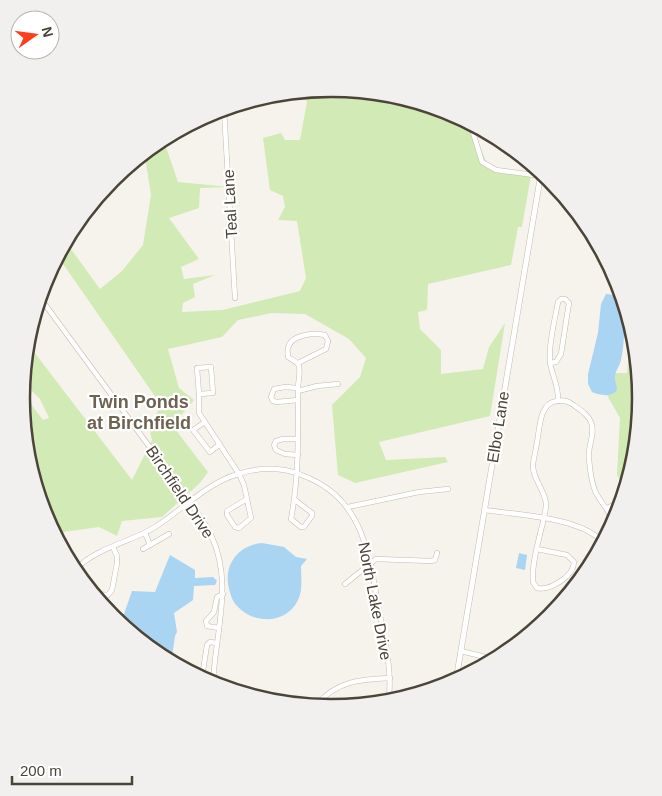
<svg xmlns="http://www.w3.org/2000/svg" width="662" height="796" font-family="Helvetica,sans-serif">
	<rect width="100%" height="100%" fill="#f6f3ec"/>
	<g fill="#d2eab5">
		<path d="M331 88 450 112 473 128 489 169 531 175 522 227H518L511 265 428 284 427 310 418 312 420 329 441 350V374L483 369 489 347 505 323 490 416 379 442 386 460 445 457 448 462 355 483 338 475 332 405 360 377 366 358 349 339 305 314 272 313 238 320 222 337 168 349 179 388 194 400 177 420 178 433 208 472 200 483 162 517 122 521 117 536 99 527 56 533 45 516 21 398 24 395 43 420 49 418 40 399 24 383 31 348 132 480 152 440 149 427 161 405 59 258 68 245 100 289 122 271 143 245 151 195 145 157 165 144 178 182 229 187 200 188 199 208 169 218 199 259 181 267 184 279 215 275 193 284 195 297 183 303 182 312 223 310 300 291 306 278 297 221 278 220 285 207 283 196 270 190 263 138 281 133 285 140H300L307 102 303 94Z"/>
		<path d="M606 294 618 299 625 330 615 373H627L630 343 641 398 623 486 617 475 620 418 607 395 592 392 588 382Z"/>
	</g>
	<g fill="#a9d4f2">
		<path d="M606 294C629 293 625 345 621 360 620 365 616 370 615 375 614 380 617 385 617 390 611 398 600 395 592 392L588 384V374L598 333 601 304Z"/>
		<path d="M262 543 284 547 296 557 307 559 301 566C301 577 303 590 298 600 287 624 254 625 237 606 232 601 231 595 229 589 223 565 238 545 262 543Z"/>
		<path d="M519 553 527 555 525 570 516 568Z"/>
		<path d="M170 555 195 570V578L213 577 217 581 215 585 194 586 193 600 174 613 177 632 175 636 172 657 111 616 124 614 132 591 155 592Z"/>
	</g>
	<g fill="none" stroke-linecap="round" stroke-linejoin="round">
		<g stroke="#c2bbae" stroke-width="5.5">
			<g id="minor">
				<path d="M224 110 235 298"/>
				<path d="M471 126 482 162 496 170 541 176"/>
				<path d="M41 299 190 502C197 513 206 524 211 535 232 579 218 624 214 670L215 683"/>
				<path d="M550 363 556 362 561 354 569 303 565 299H561L558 302C555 320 548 344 550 362 552 376 559 386 558 401"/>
				<path d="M211 367 213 393 199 394 197 368Z"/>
				<path d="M298 388 285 387 274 389 271 397 273 401 277 402 298 400"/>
				<path d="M298 391 317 386 338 384"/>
				<path d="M199 394V413L239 474 244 485 251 518 239 528 235 527 227 515V511L247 499"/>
				<path d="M205 422 193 430 210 452 220 444"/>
				<path d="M297 439H283L276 441 274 445 276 450 285 454 298 455"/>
				<path d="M295 500 312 513V516L304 527H301L291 519C299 476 298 436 298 393 297 385 301 374 299 366 298 362 292 360 288 357 288 356 287 349 288 348 291 334 314 333 325 335L328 341 326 349 298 363"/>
				<path d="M348 507 419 492 448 489"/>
				<path d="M608 508 620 501"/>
				<path d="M485 510C519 515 576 517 601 540"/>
				<path d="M145 533 150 545"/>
				<path d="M143 549 169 534"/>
				<path d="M537 549 567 555 574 562C574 576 550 591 537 588L533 582C531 566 539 539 543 522 544 516 546 510 546 504 545 489 532 479 533 464 534 457 536 449 537 442 540 428 539 403 557 401 563 400 568 401 572 404 579 409 588 414 591 422 596 434 587 447 589 459 590 470 591 483 596 493 610 518 617 510 601 540"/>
				<path d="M78 567C99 547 131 542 155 527 182 510 207 483 238 474 260 467 283 467 304 476 364 499 369 555 379 610 384 638 392 667 389 696"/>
				<path d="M345 584 376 559 431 561 435 560 437 553"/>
				<path d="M97 594 108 595 112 590 117 563V556L113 547"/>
				<path d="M219 628 207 626 206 621 214 612 217 597 223 594"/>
				<path d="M461 651 489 658"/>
				<path d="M499 651 505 645 511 643"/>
				<path d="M202 677 207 645 210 642 217 643"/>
				<path d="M316 705C337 681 360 679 390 678"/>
			</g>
		</g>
		<g stroke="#c2bbae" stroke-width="6">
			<path id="tertiary" d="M456 680 541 173"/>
		</g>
		<use href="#minor" stroke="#fff" stroke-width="4.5"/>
		<use href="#tertiary" stroke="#fff" stroke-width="5"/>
	</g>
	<g text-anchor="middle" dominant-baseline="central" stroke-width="4.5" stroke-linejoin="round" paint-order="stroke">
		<g font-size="16" fill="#4b4439" stroke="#fff">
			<text transform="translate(230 204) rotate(-93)">Teal Lane</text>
			<text transform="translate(498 427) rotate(-81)">Elbo Lane</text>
			<text transform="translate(180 492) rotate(56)">Birchfield Drive</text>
			<text transform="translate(375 601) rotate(79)">North Lake Drive</text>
		</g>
		<g font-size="18" font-weight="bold" fill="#6e6250" stroke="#fff">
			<text x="139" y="402">Twin Ponds<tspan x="139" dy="21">at Birchfield</tspan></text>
		</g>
	</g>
	<path d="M0 0H662V796H0ZM30 398a301 301 0 1 1 602 0a301 301 0 1 1-602 0Z" fill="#f1f0ef" fill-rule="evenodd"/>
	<path fill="none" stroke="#4b4439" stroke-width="2.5" d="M30 398a301 301 0 1 1 602 0a301 301 0 1 1-602 0Z"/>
	<g transform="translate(35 35) rotate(76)"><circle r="24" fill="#ffffff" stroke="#b7b4b0"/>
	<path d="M0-4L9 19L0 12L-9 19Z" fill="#fc3f1d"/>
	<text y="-8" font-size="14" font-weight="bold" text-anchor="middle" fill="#4b4439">N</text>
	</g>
	<path d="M12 776v8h120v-8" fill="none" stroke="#4b4439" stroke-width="2.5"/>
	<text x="20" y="776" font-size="15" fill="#4b4439" stroke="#ffffff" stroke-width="4" paint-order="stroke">200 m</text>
</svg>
